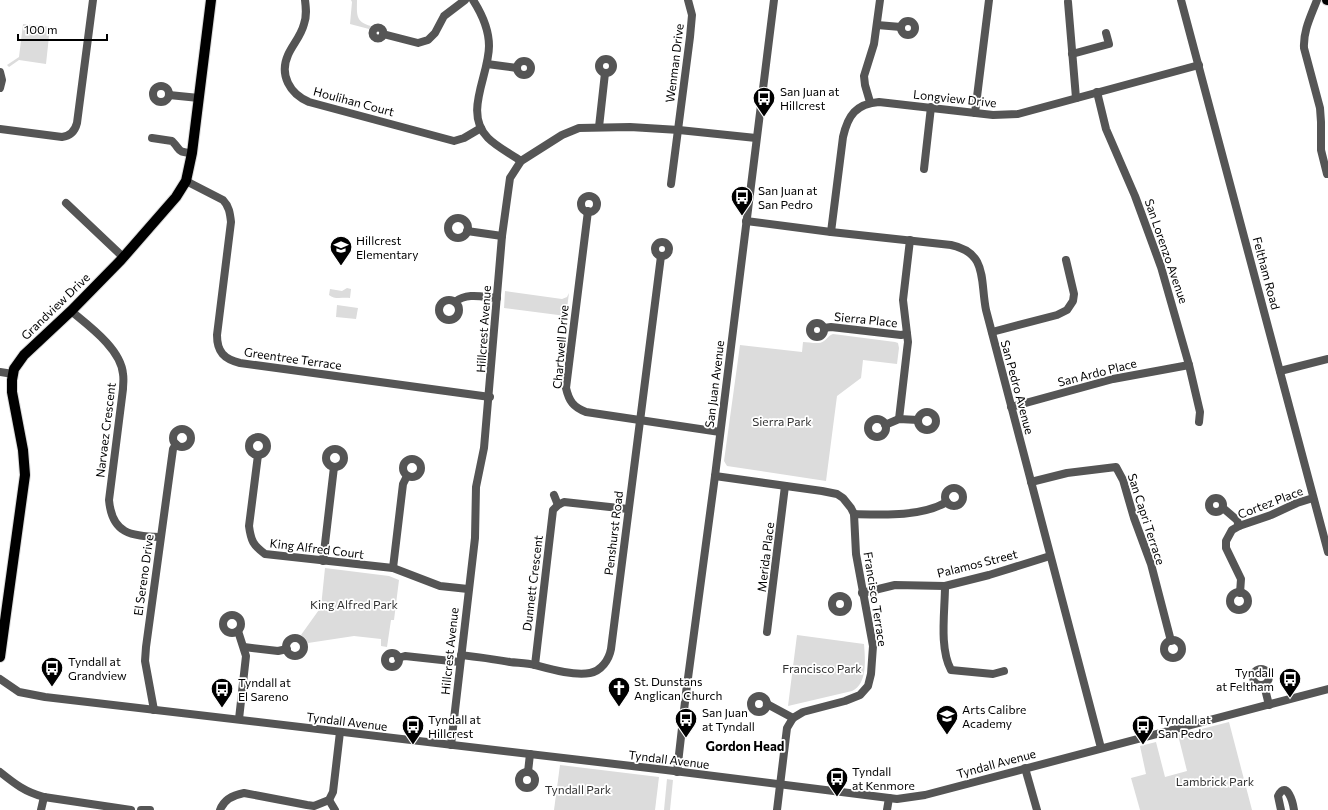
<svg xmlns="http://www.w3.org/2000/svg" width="1328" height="810" font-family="Commissioner,sans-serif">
	<rect width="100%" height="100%" fill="#fff"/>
	<g fill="#dcdcdc">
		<path d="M351 0H357C357 14 355 22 371 26L369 29 350 24 352 2Z"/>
		<path d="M23 24 50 27 46 64 19 60 9 67 7 65 19 57Z"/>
		<path d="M347 288 351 289 350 298C342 297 335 300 329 295L330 289 342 291Z"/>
		<path d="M505 291 562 299 567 297 569 293 566 316 504 308Z"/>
		<path d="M337 305 358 308 356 319 336 317Z"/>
		<path d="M833 334 895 342 898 343 899 348 897 364 863 360 861 378 837 396 826 481 727 466 724 461 740 345 802 352 803 342C810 342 819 345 824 341 828 338 828 336 833 334Z"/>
		<path d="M325 568 389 576 399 580 394 620H391L387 647 381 646V639L354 636 308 643 305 638 301 635 321 607Z"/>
		<path d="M797 635 864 644C865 658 868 684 852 691L788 706Z"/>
		<path d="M1229 722 1252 810H1140L1131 778 1146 774 1140 746 1156 742 1165 777 1187 771 1178 735Z"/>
		<path d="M560 765 659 777 655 810H554Z"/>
		<path d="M667 779 673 780 670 810H664Z"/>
	</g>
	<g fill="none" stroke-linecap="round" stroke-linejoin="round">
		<g stroke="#dbdbdb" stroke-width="12">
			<g id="major">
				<path d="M1327 0H1328"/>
				<path d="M0 657 25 475 23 450 12 392V380L14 369 24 355 71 311 121 260 176 197 186 181 192 153 211 0"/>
			</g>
		</g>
		<g stroke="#555" stroke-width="8">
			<path d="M305 0C306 8 307 16 304 24 301 36 293 44 288 55 279 75 290 94 309 102L454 141 464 138 481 128"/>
			<path d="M473 0C482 14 489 30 489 46 489 76 463 113 488 138 497 147 511 154 521 161"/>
			<path d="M1181 0 1328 552"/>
			<path d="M1317 0C1311 16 1303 31 1304 48L1320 108 1321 122V150L1327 174"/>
			<path d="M1068 2 1076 98"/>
			<circle cx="908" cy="28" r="7"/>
			<path d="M877 25 901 27"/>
			<circle cx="378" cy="33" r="5.5"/>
			<path d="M383 34 418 43 428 40 435 33 444 16 465 0"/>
			<path d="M1072 54 1109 44 1106 33"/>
			<circle cx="606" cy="66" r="7"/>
			<circle cx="524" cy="68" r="7"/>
			<path d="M487 64 517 68"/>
			<path d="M0 72 2 80 0 88"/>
			<circle cx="161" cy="94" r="8"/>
			<path d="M1097 92 1106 129 1135 196 1161 267 1189 365 1200 412 1199 422"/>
			<path d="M169 95 199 98"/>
			<path d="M870 102 865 85 864 76 874 44 880 0"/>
			<path d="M975 113 989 0"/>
			<path d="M599 127 605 73"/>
			<path d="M0 129 62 137C70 136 75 131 77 123L93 0"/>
			<path d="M152 138 172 141C182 151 176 152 192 153"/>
			<path d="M924 169 931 107"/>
			<path d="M186 181 223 200C229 206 230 213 231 222L217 335C217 352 224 359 240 363L490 397"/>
			<path d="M671 184 690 37 692 15 688 0"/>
			<circle cx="589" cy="204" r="8"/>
			<path d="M66 203 123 257"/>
			<path d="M588 211 566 388C569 401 573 407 586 412L720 432"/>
			<circle cx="458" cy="228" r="10"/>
			<path d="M746 221 831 232 951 245C988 253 980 280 986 310L1101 748"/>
			<path d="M467 231 502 236"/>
			<path d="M831 232 843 137C848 115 856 104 879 102L993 115 1018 114 1199 65"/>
			<circle cx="662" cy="249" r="7"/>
			<circle cx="449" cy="310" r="10"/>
			<path d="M455 302C467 292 483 297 497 298"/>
			<path d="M71 311C89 326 121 349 123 374 124 379 123 384 123 389L109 500C112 534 131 536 160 537"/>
			<circle cx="817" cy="330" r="7"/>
			<path d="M824 328 831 327 901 335 907 334"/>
			<path d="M992 332 1057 315 1067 310 1073 301 1074 294 1066 260"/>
			<path d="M1280 371 1328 359"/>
			<path d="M0 372 13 374"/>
			<path d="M1011 407 1113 379 1189 365"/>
			<circle cx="927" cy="421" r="9"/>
			<path d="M899 419 907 350 908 342 903 300 910 240"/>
			<circle cx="877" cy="428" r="9"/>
			<path d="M885 425 899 419 918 420"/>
			<circle cx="182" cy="438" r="9"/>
			<circle cx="258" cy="446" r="9"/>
			<circle cx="335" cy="458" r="9"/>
			<path d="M258 455 249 526C251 541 253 545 265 554L393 568 440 586 468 589"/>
			<circle cx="412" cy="468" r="9"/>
			<path d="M715 476 822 491 837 494 843 498 851 508 854 514 856 554 873 646 871 674 868 686 860 695 845 701 803 712 793 718 787 728 777 810"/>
			<path d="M1031 482 1067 473 1116 467 1123 480 1134 518 1151 564 1171 641"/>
			<circle cx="954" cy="497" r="9"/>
			<path d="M554 495 558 505"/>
			<circle cx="1216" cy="505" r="7"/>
			<path d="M1223 508 1237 520 1239 526"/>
			<path d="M854 514C884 515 920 517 947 502"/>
			<path d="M323 561 334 467"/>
			<path d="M393 568 403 484 407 476"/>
			<path d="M945 586C945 611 939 648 951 670L993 674 1004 671"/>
			<circle cx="1239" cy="601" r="9"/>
			<path d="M862 593 895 585 945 586 989 575 1050 556"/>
			<path d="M1240 593 1241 579 1226 548V541L1232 530 1239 526 1271 515 1297 503 1313 498"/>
			<circle cx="840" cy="604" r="8"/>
			<circle cx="232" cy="624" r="9"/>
			<path d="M238 631 246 656 239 719"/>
			<path d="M767 632 785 486"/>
			<circle cx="295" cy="647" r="9"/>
			<circle cx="1173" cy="649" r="9"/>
			<path d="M244 647 278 651 287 649"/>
			<circle cx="392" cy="660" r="7"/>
			<path d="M461 655C477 657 494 659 510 662 518 663 527 663 535 665 550 669 574 676 590 673 601 671 609 660 611 649L661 256"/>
			<path d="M398 658 405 656 460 662"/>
			<path d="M535 665 553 510 558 505 564 502 628 509"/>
			<circle cx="1261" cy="677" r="8"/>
			<path d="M0 679 19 692 45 697 666 770 897 799 925 795 1328 689"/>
			<path d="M1264 685 1269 705"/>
			<circle cx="759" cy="704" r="8"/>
			<path d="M767 704 793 718"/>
			<path d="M154 710 145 661 146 647 173 449 176 444"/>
			<path d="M451 745 475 538 476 487 484 448 502 236 510 178 521 161 562 135 579 128 630 127 679 130 756 138"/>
			<path d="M1025 768 1037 810"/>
			<path d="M0 772C15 784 25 792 44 797L131 810"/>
			<path d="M528 772 530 754"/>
			<path d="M677 772 686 693 715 476 774 0"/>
			<circle cx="527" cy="780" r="8"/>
			<path d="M329 800 335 810"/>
			<path d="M41 810 44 797"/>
			<path d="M141 810H150"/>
			<path d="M220 810C224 799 233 795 244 793L307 805 314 806 329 800 333 792 340 732"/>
			<path d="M887 810 889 798"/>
			<path d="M1281 810 1278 796C1287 779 1293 803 1294 810"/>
		</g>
		<use href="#major" stroke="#000" stroke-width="10"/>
	</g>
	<defs>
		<g id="bus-pin" transform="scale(1.15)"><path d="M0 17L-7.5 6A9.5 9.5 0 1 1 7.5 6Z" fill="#000" stroke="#fff"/><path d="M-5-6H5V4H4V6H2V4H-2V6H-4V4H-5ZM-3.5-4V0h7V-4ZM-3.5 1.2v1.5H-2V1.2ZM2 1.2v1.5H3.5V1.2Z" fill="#fff"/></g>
		<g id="school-pin" transform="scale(1.15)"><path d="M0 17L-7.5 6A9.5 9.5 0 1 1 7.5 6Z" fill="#000" stroke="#fff"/><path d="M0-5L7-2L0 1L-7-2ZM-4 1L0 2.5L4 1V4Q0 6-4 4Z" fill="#fff"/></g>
		<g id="church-pin" transform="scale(1.15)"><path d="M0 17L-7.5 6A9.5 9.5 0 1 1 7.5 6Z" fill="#000" stroke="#fff"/><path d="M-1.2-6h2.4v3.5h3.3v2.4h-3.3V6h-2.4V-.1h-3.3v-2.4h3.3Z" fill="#fff"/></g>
	</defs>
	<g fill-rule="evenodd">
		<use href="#bus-pin" x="764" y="98"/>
		<use href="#bus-pin" x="742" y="197"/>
		<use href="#school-pin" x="341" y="247"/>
		<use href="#bus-pin" x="52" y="668"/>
		<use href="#bus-pin" x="1290" y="679"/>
		<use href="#church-pin" x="619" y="688"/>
		<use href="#bus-pin" x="222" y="689"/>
		<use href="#school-pin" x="947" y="716"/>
		<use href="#bus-pin" x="686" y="719"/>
		<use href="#bus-pin" x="413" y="726"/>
		<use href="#bus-pin" x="1143" y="726"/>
		<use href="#bus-pin" x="837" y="778"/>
	</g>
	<g text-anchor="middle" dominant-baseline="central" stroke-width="3.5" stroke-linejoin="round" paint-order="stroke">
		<g font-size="12" fill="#000" stroke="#fff">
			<text transform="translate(674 63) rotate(-83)">Wenman Drive</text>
			<text transform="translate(955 98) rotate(6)">Longview Drive</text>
			<text transform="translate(354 101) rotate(15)">Houlihan Court</text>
			<text transform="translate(1167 251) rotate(71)">San Lorenzo Avenue</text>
			<text transform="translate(1267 273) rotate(75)">Feltham Road</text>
			<text transform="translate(55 306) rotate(-44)">Grandview Drive</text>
			<text transform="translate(866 319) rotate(6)">Sierra Place</text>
			<text transform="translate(483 329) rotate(-86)">Hillcrest Avenue</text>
			<text transform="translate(560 347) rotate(-85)">Chartwell Drive</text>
			<text transform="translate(293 358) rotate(8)">Greentree Terrace</text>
			<text transform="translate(1097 372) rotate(-14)">San Ardo Place</text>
			<text transform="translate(714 384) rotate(-83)">San Juan Avenue</text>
			<text transform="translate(1018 387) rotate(75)">San Pedro Avenue</text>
			<text transform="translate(105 430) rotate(-83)">Narvaez Crescent</text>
			<text transform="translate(1270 502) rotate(-21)">Cortez Place</text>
			<text transform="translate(1147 519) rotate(72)">San Capri Terrace</text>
			<text transform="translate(613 533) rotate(-83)">Penshurst Road</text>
			<text transform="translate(317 548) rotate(7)">King Alfred Court</text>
			<text transform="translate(765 557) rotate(-83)">Merida Place</text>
			<text transform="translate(977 563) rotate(-14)">Palamos Street</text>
			<text transform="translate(143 575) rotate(-82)">El Sereno Drive</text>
			<text transform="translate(532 583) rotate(-83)">Dunnett Crescent</text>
			<text transform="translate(876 599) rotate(81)">Francisco Terrace</text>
			<text transform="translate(449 651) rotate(-84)">Hillcrest Avenue</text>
			<text transform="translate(347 721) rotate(7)">Tyndall Avenue</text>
			<text transform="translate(669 759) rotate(7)">Tyndall Avenue</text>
			<text transform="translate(996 763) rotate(-15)">Tyndall Avenue</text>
		</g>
		<g font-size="12" fill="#000" stroke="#fff" text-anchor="start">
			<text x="780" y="91">San Juan at<tspan x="780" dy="14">Hillcrest</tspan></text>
			<text x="758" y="190">San Juan at<tspan x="758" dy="14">San Pedro</tspan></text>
			<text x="356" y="240">Hillcrest<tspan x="356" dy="14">Elementary</tspan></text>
			<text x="68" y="661">Tyndall at<tspan x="68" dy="14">Grandview</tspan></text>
			<text x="1274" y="672" text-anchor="end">Tyndall<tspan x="1274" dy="14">at Feltham</tspan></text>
			<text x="634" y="681">St. Dunstans<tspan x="634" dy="14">Anglican Church</tspan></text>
			<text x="238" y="682">Tyndall at<tspan x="238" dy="14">El Sareno</tspan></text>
			<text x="962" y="709">Arts Calibre<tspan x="962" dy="14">Academy</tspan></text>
			<text x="702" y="712">San Juan<tspan x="702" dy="14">at Tyndall</tspan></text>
			<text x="428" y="719">Tyndall at<tspan x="428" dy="14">Hillcrest</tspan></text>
			<text x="1158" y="719">Tyndall at<tspan x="1158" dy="14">San Pedro</tspan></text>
			<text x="852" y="771">Tyndall<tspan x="852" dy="14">at Kenmore</tspan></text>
		</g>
		<g font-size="12" fill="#333" stroke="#fff">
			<text x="782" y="421">Sierra Park</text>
			<text x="354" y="604">King Alfred Park</text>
			<text x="822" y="668">Francisco Park</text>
			<text x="1215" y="781">Lambrick Park</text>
			<text x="578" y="789">Tyndall Park</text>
		</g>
		<g font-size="13" font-weight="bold" fill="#000" stroke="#fff">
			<text x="745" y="746">Gordon Head</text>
		</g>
	</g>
	<path d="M18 34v6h89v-6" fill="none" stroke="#000000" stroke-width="2"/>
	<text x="24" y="34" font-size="12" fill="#000000" stroke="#ffffff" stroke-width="3" paint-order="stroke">100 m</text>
</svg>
